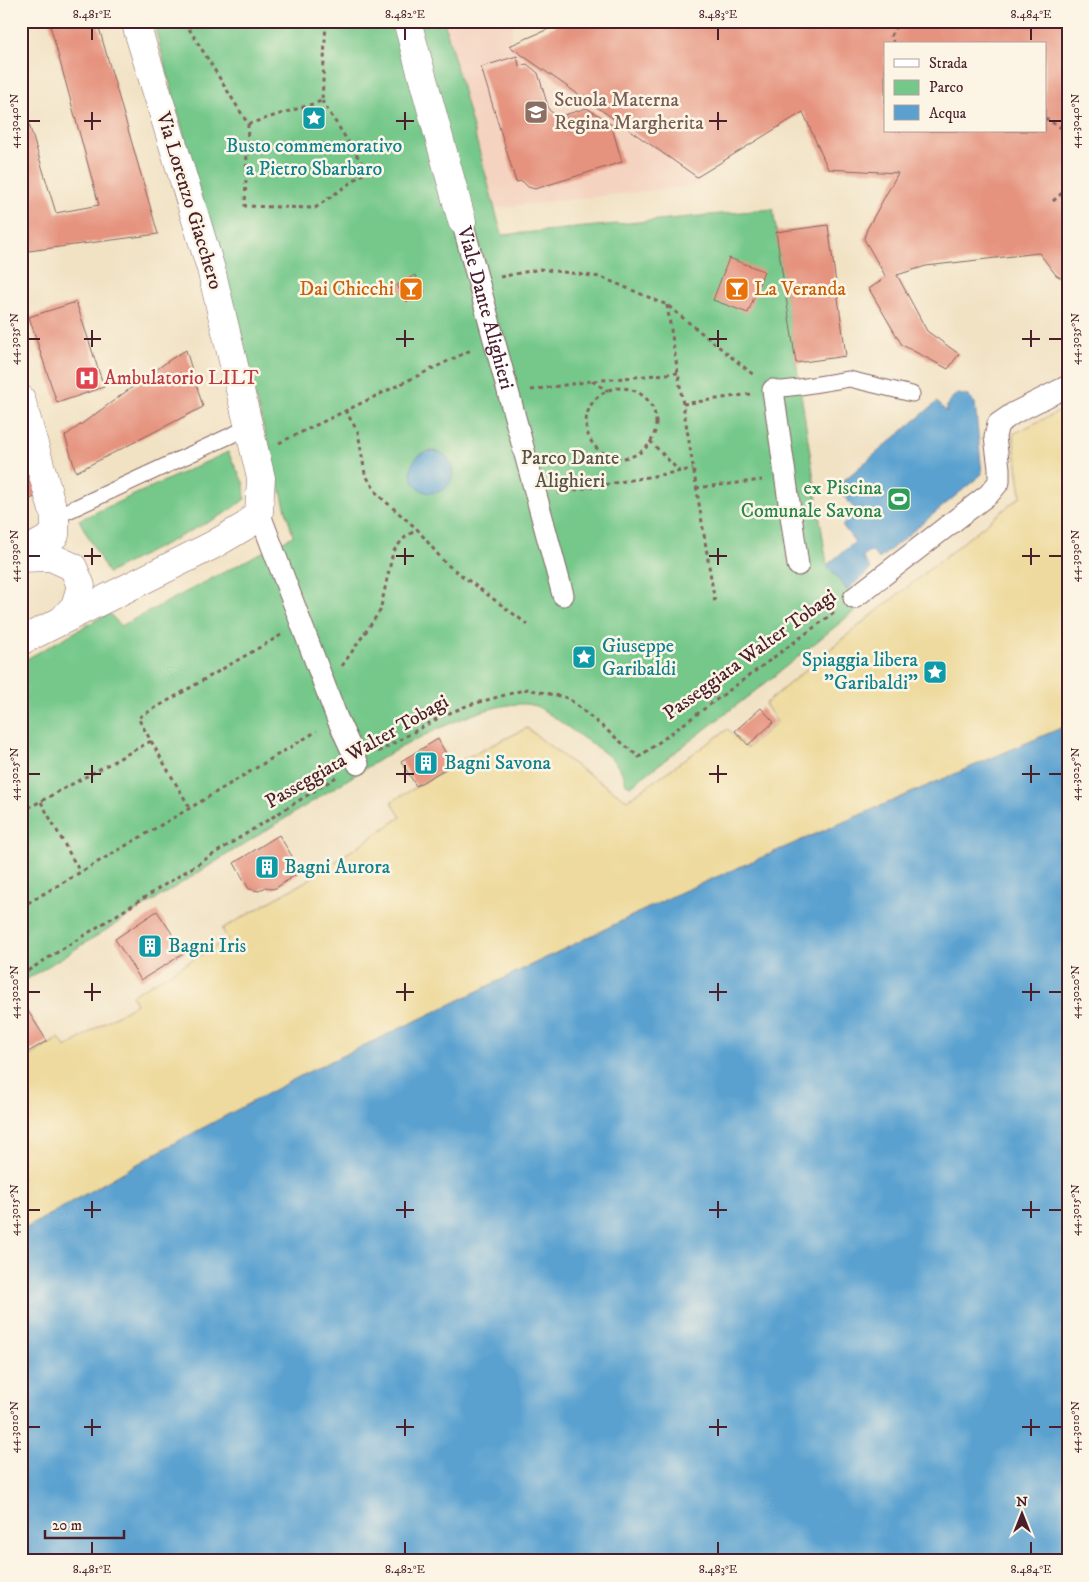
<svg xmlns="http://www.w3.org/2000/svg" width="1089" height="1582" font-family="'IM FELL DW Pica',serif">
	<rect width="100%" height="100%" fill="#fcf5e5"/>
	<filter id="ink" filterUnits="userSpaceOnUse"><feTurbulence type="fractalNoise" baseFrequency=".02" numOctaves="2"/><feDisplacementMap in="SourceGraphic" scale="10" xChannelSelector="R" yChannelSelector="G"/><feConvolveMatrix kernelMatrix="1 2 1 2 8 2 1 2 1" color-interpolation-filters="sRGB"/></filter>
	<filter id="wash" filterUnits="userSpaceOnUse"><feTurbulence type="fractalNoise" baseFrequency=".0096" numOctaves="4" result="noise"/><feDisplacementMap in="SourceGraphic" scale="20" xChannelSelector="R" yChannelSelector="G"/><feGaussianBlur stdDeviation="1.12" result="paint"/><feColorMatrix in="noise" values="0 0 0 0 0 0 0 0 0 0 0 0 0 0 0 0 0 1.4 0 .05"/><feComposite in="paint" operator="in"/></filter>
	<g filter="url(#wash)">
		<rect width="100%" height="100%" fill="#f1e2c4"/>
		<path fill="#f4d3c0" d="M444 21H514L509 46 697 177 700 185 495 208Z"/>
		<g fill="#75c88a" stroke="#60745a">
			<path d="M153 21H444L502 235 773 209 827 565 861 606 763 685 631 786 626 784C622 763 602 751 586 740 575 732 563 724 552 716 547 713 541 708 536 706 500 694 420 737 387 755L21 983V682L23 661 109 613 121 626 293 536Z"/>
			<path d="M228 452 244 484 245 499 226 513 108 573 79 520Z"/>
		</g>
		<path fill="#eeda9e" stroke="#9c7c64" d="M1068 407V725L677 894 445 1007 306 1073 169 1146 21 1231V1062L59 1038 66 1048 99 1026 136 1004 132 995 228 939 222 929 308 880 401 817 391 802 464 759 527 728 569 761 627 800 728 729 747 748 777 722 765 704 841 640 1021 496 1013 434Z"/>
		<g fill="#5aa1d0" stroke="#52607e">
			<path d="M958 394 968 396 975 403 982 474 879 559 871 551 862 557 871 569 847 590 827 565 855 542 842 525 857 512 836 487 937 402 947 412C946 403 950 398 958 394Z"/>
			<circle cx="432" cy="472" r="21"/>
			<path d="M1068 725V1561H21V1231L169 1146 306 1073 445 1007 677 894Z"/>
		</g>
		<g id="blocks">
			<g fill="#e5937e" fill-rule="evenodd">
				<path d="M49 21H97L158 234 21 252V98L56 213 99 205Z"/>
				<path d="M567 21H1068V282L1056 275 1039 253 926 266 897 275 927 331 959 354 948 369 902 345 869 289 886 277 864 239 867 229 898 173 828 169 803 112 697 177 509 46ZM885 44H1045V131H885Z"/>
				<path d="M517 56 519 66 527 64 538 73 549 110 558 117 587 108 611 124 622 162 535 189 528 187 522 181 516 182 481 67Z"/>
				<path d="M828 225 846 356 796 363 776 232Z"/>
				<path d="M729 258 764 271 748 313 713 300Z"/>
				<path d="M415 275 425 292 407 302 397 285Z"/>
				<path d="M76 302 104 387 57 403 29 317Z"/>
				<path d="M186 350 203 407 76 472 65 436 171 359Z"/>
				<path d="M21 436 38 495 21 504Z"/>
				<path d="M761 708 774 722 748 745 735 731Z"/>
				<path d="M438 739 452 765 416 786 401 761Z"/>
				<path d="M279 835 301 871 276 888 271 889 266 887 259 891 249 889 234 863Z"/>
				<path d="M157 911 185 953 141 980 115 939Z"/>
				<path d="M21 1000 47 1041 21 1056Z"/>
			</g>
		</g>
	</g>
	<g filter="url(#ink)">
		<use href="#blocks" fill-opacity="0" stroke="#846361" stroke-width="1"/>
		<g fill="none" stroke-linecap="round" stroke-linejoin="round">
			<g stroke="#846361" stroke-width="17">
				<g id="service">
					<path d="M773 390 800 387 849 379 912 394"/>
					<path d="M55 517 249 427"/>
				</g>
			</g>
			<g stroke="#846361" stroke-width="23">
				<g id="pedestrian">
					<path id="s1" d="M462 221 563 595"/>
					<path d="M773 390 798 565"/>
					<path d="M259 512 337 718 358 764"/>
					<path d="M854 598 989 494 999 482V468L995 437 998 424 1014 413 1068 386"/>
				</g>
			</g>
			<g stroke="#846361" stroke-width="29">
				<g id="minor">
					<path d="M407 21 462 221"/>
					<path d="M21 558 51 557 73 567 81 586 75 606 62 620"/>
					<path d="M21 641 213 545 247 525 259 512 261 478 211 269 135 21"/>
				</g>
			</g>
			<g stroke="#846361" stroke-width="29">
				<path id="tertiary" d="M21 399 55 517V535L21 554"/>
			</g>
			<g stroke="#846361" stroke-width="3" stroke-dasharray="4 4" stroke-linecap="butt">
				<path d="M188 21V27L248 124 322 101 326 21"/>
				<path d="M894 44 891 36 898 21"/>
				<path d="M1045 118 1068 132"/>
				<path d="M248 124 245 206 315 208 367 171 322 101"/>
				<path d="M1053 201 1060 195 1068 186"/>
				<path d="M500 277 540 269 601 277 667 305 755 376"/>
				<path d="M667 305 715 603"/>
				<path d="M592 381 608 391"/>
				<circle cx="621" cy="423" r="35"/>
				<path d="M531 390 592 381 678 373"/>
				<path d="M683 404 750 394"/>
				<path d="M345 410 358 432 365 474 378 495 417 529 445 563 531 627"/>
				<path d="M650 441 679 471"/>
				<path d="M279 443 473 349"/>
				<path d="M696 488 762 480"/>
				<path d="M558 493 693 469"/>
				<path d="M342 666 380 611 393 552 403 539 417 529"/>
				<path d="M151 741 190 808"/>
				<path d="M378 752 442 716 469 705 527 689 568 698 639 757 835 612"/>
				<path d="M41 802 80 872"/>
				<path d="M21 812 151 741 138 718 281 635"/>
				<path d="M21 907 190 808 317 731"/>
				<path d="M21 975 338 776"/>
			</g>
			<use href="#service" stroke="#fff" stroke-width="15"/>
			<use href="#pedestrian" stroke="#fff" stroke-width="21"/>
			<use href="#minor" stroke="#fff" stroke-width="28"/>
			<use href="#tertiary" stroke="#fff" stroke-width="28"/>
		</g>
	</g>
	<path fill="none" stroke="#4a1f2b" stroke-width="2" d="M92 28V40M405 28V40M718 28V40M1031 28V40M92 112V130M405 112V130M718 112V130M28 121H40M84 121H101M396 121H414M709 121H727M1049 121H1062M92 330V347M405 330V347M718 330V347M1031 330V347M28 339H40M84 339H101M396 339H414M709 339H727M1022 339H1040M1049 339H1062M92 548V565M405 548V565M718 548V565M1031 548V565M28 556H40M84 556H101M396 556H414M709 556H727M1022 556H1040M1049 556H1062M92 765V783M405 765V783M718 765V783M1031 765V783M28 774H40M84 774H101M396 774H414M709 774H727M1022 774H1040M1049 774H1062M92 983V1001M405 983V1001M718 983V1001M1031 983V1001M28 992H40M84 992H101M396 992H414M709 992H727M1022 992H1040M1049 992H1062M92 1201V1218M405 1201V1218M718 1201V1218M1031 1201V1218M28 1210H40M84 1210H101M396 1210H414M709 1210H727M1022 1210H1040M1049 1210H1062M92 1419V1436M405 1419V1436M718 1419V1436M1031 1419V1436M28 1427H40M84 1427H101M396 1427H414M709 1427H727M1022 1427H1040M1049 1427H1062M92 1542V1554M405 1542V1554M718 1542V1554M1031 1542V1554"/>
	<defs>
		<g id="school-square" transform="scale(1.25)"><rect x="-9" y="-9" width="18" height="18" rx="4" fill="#8d6e63" stroke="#fcf5e5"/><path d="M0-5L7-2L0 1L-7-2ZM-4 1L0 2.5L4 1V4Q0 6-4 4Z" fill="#fff"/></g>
		<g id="sight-square" transform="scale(1.25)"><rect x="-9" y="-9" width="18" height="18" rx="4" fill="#0f9aa8" stroke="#fcf5e5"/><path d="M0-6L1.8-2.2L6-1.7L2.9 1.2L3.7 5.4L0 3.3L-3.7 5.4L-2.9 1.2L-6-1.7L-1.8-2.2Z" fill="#fff"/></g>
		<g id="bar-square" transform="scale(1.25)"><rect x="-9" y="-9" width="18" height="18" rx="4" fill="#e8710a" stroke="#fcf5e5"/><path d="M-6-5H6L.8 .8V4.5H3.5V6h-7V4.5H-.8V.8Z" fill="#fff"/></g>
		<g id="hospital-square" transform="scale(1.25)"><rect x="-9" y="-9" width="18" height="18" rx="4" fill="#e0444e" stroke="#fcf5e5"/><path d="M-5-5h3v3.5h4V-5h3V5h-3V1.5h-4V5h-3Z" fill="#fff"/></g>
		<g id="stadium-square" transform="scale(1.25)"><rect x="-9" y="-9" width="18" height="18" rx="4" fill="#2e9e5b" stroke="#fcf5e5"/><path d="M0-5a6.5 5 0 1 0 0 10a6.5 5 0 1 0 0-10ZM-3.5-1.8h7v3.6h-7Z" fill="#fff"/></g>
		<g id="building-square" transform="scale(1.25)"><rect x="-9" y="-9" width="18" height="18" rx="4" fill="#0f9aa8" stroke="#fcf5e5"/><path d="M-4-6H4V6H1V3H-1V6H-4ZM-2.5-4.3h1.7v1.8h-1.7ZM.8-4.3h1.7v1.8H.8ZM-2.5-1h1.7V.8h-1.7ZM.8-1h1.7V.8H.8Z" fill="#fff"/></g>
	</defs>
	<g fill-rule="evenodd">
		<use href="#school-square" x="536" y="112"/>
		<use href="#sight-square" x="314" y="118"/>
		<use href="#bar-square" x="411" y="289"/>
		<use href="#bar-square" x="737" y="289"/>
		<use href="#hospital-square" x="87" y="378"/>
		<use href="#stadium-square" x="899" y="499"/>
		<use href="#sight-square" x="584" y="657"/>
		<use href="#sight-square" x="935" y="672"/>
		<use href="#building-square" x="426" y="763"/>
		<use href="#building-square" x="267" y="867"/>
		<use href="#building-square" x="150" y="946"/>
	</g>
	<g text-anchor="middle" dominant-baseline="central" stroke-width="5" stroke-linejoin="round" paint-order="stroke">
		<g font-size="20" fill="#785e54" stroke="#fcf5e5" text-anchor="start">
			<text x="554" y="100">Scuola Materna<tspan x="554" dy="23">Regina Margherita</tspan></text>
		</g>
		<g font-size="20" fill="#0d838f" stroke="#fcf5e5" text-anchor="start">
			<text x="314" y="146" text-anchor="middle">Busto commemorativo<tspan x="314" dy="23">a Pietro Sbarbaro</tspan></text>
			<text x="602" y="646">Giuseppe<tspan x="602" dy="23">Garibaldi</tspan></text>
			<text x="918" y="660" text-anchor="end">Spiaggia libera<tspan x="918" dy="23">"Garibaldi"</tspan></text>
			<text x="444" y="763">Bagni Savona</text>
			<text x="284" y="867">Bagni Aurora</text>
			<text x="168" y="946">Bagni Iris</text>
		</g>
		<g font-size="20" fill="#4a1f2b" stroke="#fcf5e5">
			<text transform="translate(189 201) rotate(73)">Via Lorenzo Giacchero</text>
			<text stroke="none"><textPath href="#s1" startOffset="90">Viale Dante Alighieri</textPath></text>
			<text transform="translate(750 655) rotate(-36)">Passeggiata Walter Tobagi</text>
			<text transform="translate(357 752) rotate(-30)">Passeggiata Walter Tobagi</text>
		</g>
		<g font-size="20" fill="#c56008" stroke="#fcf5e5" text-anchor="end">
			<text x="394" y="289">Dai Chicchi</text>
			<text x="754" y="289" text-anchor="start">La Veranda</text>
		</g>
		<g font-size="20" fill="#be3a42" stroke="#fcf5e5" text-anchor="start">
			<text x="104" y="378">Ambulatorio LILT</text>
		</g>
		<g font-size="20" fill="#575248" stroke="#fcf5e5">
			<text x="570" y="458">Parco Dante<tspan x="570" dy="23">Alighieri</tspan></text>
		</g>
		<g font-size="20" fill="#27864d" stroke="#fcf5e5" text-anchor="end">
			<text x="882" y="488">ex Piscina<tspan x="882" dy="23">Comunale Savona</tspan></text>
		</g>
	</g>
	<rect width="1089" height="1582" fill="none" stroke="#fcf5e5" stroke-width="55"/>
	<rect x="884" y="42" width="162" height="90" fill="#fcf5e5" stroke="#b59f9b"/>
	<rect x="894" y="59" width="25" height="8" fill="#ffffff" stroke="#b59f9b"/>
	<text x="929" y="68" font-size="15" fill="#4a1f2b">Strada</text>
	<rect x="894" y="80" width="25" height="15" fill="#75c88a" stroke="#b59f9b"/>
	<text x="929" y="92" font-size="15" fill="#4a1f2b">Parco</text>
	<rect x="894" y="105" width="25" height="15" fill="#5aa1d0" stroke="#b59f9b"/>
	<text x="929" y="118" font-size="15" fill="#4a1f2b">Acqua</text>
	<g transform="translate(1022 1514)" stroke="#fcf5e5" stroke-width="4" paint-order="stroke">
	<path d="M0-4L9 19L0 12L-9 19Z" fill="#4a1f2b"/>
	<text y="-8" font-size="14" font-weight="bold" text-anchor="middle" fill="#4a1f2b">N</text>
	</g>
	<path d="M45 1530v8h79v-8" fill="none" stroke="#4a1f2b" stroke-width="2.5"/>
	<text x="52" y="1530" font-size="15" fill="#4a1f2b" stroke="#fcf5e5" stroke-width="4" paint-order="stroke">20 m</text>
	<rect x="28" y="28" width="1034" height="1526" fill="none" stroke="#4a1f2b" stroke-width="2"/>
	<g font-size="12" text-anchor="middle" fill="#4a1f2b">
		<text x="92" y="18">8.481°E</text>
		<text x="405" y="18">8.482°E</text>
		<text x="718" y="18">8.483°E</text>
		<text x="1031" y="18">8.484°E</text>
		<text transform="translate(14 121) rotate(-90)" y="4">44.3040°N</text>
		<text transform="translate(1075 121) rotate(-90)" y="4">44.3040°N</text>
		<text transform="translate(14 339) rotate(-90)" y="4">44.3035°N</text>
		<text transform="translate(1075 339) rotate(-90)" y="4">44.3035°N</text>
		<text transform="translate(14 556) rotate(-90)" y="4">44.3030°N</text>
		<text transform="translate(1075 556) rotate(-90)" y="4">44.3030°N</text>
		<text transform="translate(14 774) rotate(-90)" y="4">44.3025°N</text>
		<text transform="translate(1075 774) rotate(-90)" y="4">44.3025°N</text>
		<text transform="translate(14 992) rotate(-90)" y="4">44.3020°N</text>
		<text transform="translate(1075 992) rotate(-90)" y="4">44.3020°N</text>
		<text transform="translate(14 1210) rotate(-90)" y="4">44.3015°N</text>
		<text transform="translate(1075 1210) rotate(-90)" y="4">44.3015°N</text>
		<text transform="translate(14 1427) rotate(-90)" y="4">44.3010°N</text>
		<text transform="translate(1075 1427) rotate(-90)" y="4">44.3010°N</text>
		<text x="92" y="1573">8.481°E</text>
		<text x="405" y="1573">8.482°E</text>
		<text x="718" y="1573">8.483°E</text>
		<text x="1031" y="1573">8.484°E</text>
	</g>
</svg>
